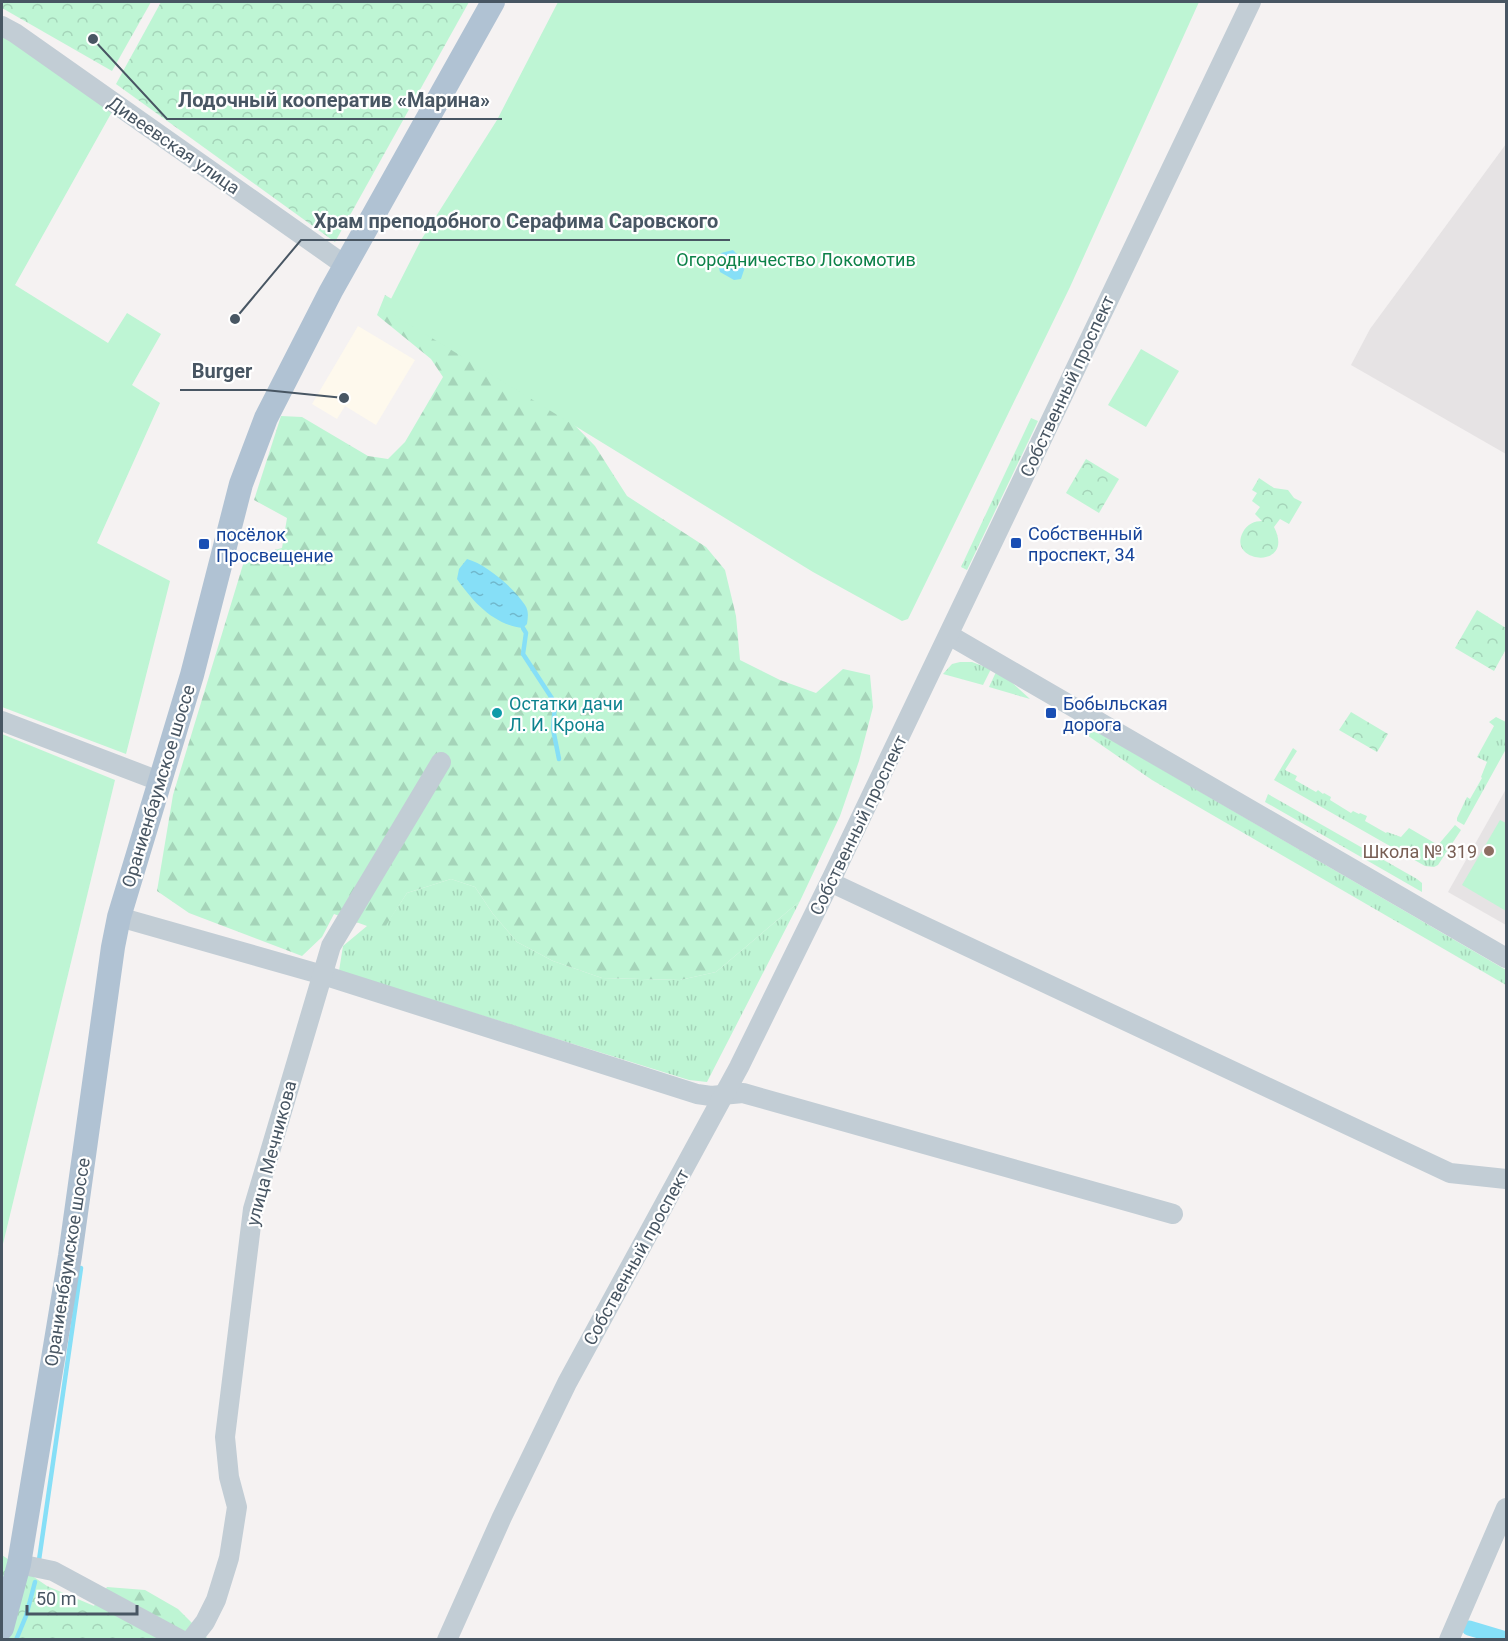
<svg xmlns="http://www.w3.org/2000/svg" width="1508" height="1641" font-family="Roboto,sans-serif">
	<defs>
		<pattern id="grass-tufts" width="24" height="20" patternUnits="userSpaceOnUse" patternTransform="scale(1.5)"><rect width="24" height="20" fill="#bef5d4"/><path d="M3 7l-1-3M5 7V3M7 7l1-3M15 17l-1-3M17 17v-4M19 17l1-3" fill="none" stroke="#a5d4b9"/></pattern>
		<pattern id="forest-firs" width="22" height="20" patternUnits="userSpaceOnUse" patternTransform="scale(1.5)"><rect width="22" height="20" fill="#bef5d4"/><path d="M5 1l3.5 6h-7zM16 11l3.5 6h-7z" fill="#a5d4b9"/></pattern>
		<pattern id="park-crowns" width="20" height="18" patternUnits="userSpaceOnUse" patternTransform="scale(1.5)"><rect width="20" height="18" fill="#bef5d4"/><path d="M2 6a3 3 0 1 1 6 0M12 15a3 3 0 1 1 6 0" fill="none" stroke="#a5d4b9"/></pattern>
		<pattern id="water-ripples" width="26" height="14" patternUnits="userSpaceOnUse" patternTransform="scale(1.5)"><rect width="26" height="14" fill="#86dff7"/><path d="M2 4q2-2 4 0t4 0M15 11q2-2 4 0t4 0" fill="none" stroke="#70b8cc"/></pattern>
	</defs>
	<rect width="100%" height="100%" fill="#f5f2f2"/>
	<path fill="#fef9ed" d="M358 326 415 360 376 425 345 406 337 419 312 404Z"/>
	<g fill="#e6e3e4">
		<path d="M1506 144V454L1351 365 1370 329Z"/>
		<path d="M1506 789V925L1448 892Z"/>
	</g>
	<g fill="url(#grass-tufts)">
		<path d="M1031 418 1038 421 967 570 961 567Z"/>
		<path d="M960 662H972L991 669 983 685 943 674 952 664Z"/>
		<path d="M996 672 1008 679 1030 699 989 687Z"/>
		<path d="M1496 717 1506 722V749L1464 825 1457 821V818L1467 797 1470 799 1482 778 1481 777 1487 762 1477 757 1494 726 1489 722Z"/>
		<path d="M1071 724 1103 735 1506 970V985L1152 780Z"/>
		<path d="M1293 748 1297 751 1285 770 1297 776 1295 780 1316 792 1318 790 1323 794 1324 793 1331 797 1330 800 1351 813 1353 811 1359 814 1360 813 1367 816 1365 821 1386 833 1387 832 1401 837 1409 828 1438 845 1455 825 1461 830 1438 865 1434 867 1425 866 1274 780Z"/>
		<path d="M1268 794 1417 879 1422 883V892L1265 802Z"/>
		<path d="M451 879 475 887 493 914 517 942 553 961 602 978 680 980 716 972 800 901 707 1082 689 1080 339 971 343 946 367 926H385L407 893Z"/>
	</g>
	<g fill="url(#forest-firs)">
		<path d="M385 295 507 366 548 398 595 446 627 496 706 547 725 570 736 616 740 660 780 680 816 693 843 669 870 675 873 707 859 761 840 816 800 901 716 972 680 980 602 978 553 961 517 942 493 914 475 887 451 879 407 893 385 927 367 926 334 914 322 937 302 956 189 913 157 891 173 795 245 558 282 548 287 518 254 500 281 416 302 417 368 456 388 459 405 442 443 377 431 359 377 315Z"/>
		<path d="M107 1587 145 1590 178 1609 208 1639H101L89 1613Z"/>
	</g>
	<g fill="url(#park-crowns)">
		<path d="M2 2H151L112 71 2 8Z"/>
		<path d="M161 2H469L335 242 116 84Z"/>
		<path d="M1086 459 1119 479 1099 513 1066 493Z"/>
		<path d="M1259 478 1274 488 1288 490 1294 498 1302 502 1289 524 1280 519 1274 527C1296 570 1226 564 1243 532 1247 524 1255 521 1262 521L1255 514 1260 507 1252 501 1257 493 1252 490Z"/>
		<path d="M1477 610 1506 628V649L1494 671 1455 648Z"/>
		<path d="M1351 712 1388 734 1377 752 1339 730Z"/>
		<path d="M2 1555 47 1586 172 1639H2Z"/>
	</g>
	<g fill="#bef5d4">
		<path d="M558 2H1199L1070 287 908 619 902 621 813 572 391 313V299L421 240 497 120Z"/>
		<path d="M2 35 113 110 15 285 108 343 127 313 161 334 132 385 160 403 97 543 170 581 126 754 2 707Z"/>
		<path d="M1141 349 1179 371 1146 427 1108 405Z"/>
		<path d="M2 734 115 780 2 1248Z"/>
		<path d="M1500 820 1506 823V911L1462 885Z"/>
	</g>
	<g fill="url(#water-ripples)">
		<path d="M733 250 746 264 741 279 734 280 720 272 718 264 721 253Z"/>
		<path d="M467 559C486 564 514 588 525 605 529 611 528 617 527 624L523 628C494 625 473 602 457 579L459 569Z"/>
	</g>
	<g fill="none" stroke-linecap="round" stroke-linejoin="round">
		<g stroke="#86dff7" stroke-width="4.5">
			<path d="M523 628 526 633 523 654 555 703 553 729 559 759"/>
			<path d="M39 1560 81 1268"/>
			<path d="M16 1640 26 1616 35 1582"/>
		</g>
		<path stroke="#86dff7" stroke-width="15" d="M1469 1628 1506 1639"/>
		<g stroke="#c2cdd5" stroke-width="20">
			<path d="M2 26 15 33 346 266"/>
			<path d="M949 635 1506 958"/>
			<path d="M2 721 159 781"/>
			<path d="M830 882 1450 1173 1506 1179"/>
			<path d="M119 917 323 975 697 1094 711 1096 743 1093 1173 1214"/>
			<path d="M19 1564 53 1571 181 1640"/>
			<path d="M191 1640 205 1622 216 1600 229 1558 237 1507 229 1477 225 1437 253 1209 331 946 441 762"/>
			<path d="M447 1640 502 1517 567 1383 739 1067 830 882 1251 2"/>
			<path d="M1449 1640 1506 1508"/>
		</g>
		<path stroke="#b0c2d3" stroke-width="24" d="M2 1628 19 1564 70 1256 113 947 119 917 192 675 241 484 266 418 331 291 493 2"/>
	</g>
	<g fill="#1a4fb4" stroke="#fff" stroke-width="2">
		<rect x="1010" y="537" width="12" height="12" rx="3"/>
		<rect x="198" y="538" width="12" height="12" rx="3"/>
		<rect x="1045" y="707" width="12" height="12" rx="3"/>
	</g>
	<circle fill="#0f9aa8" stroke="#fff" stroke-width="2" cx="497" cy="713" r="6"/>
	<circle fill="#8d6e63" stroke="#fff" stroke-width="2" cx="1489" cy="851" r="6"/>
	<g text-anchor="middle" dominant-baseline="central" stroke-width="4.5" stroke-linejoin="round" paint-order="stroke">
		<g font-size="18" fill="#485663" stroke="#fff">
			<text transform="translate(174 145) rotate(35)">Дивеевская улица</text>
			<text transform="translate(1067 386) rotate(-65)">Собственный проспект</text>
			<text transform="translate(158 786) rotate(-73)">Ораниенбаумское шоссе</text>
			<text transform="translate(858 825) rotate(-64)">Собственный проспект</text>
			<text transform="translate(271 1153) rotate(-75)">улица Мечникова</text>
			<text transform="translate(636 1257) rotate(-61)">Собственный проспект</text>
			<text transform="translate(67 1262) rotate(-81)">Ораниенбаумское шоссе</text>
		</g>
		<g font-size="18" fill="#0d8249" stroke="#fff">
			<text x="796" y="259">Огородничество Локомотив</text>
		</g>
		<g font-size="18" fill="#164399" stroke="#fff" text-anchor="start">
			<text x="1028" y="533">Собственный<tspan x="1028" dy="21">проспект, 34</tspan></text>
			<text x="216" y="534">посёлок<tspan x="216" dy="21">Просвещение</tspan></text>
			<text x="1063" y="703">Бобыльская<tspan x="1063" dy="21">дорога</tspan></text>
		</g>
		<g font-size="18" fill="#0d838f" stroke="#fff" text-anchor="start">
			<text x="509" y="703">Остатки дачи<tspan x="509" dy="21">Л. И. Крона</tspan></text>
		</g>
		<g font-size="18" fill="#785e54" stroke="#fff" text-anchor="end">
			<text x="1477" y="851">Школа № 319</text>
		</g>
	</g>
	<path fill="none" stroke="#485663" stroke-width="2" d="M93 39L167 119H502M235 319L301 240H730M344 398L265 390H180"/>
	<g fill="#485663" stroke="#fff" stroke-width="2">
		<circle cx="93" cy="39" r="6"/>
		<circle cx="235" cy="319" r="6"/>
		<circle cx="344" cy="398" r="6"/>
	</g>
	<g font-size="20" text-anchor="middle" font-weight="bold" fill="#485663" stroke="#fff" stroke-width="4.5" stroke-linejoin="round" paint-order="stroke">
		<text x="334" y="107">Лодочный кооператив «Марина»</text>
		<text x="516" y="228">Храм преподобного Серафима Саровского</text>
		<text x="222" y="378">Burger</text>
	</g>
	<rect width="1508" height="1641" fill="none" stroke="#485663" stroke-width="6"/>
	<path d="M27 1605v9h110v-9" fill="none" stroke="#485663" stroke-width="3"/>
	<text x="36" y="1605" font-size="18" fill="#485663" stroke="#ffffff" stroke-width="4.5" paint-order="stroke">50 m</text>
</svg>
